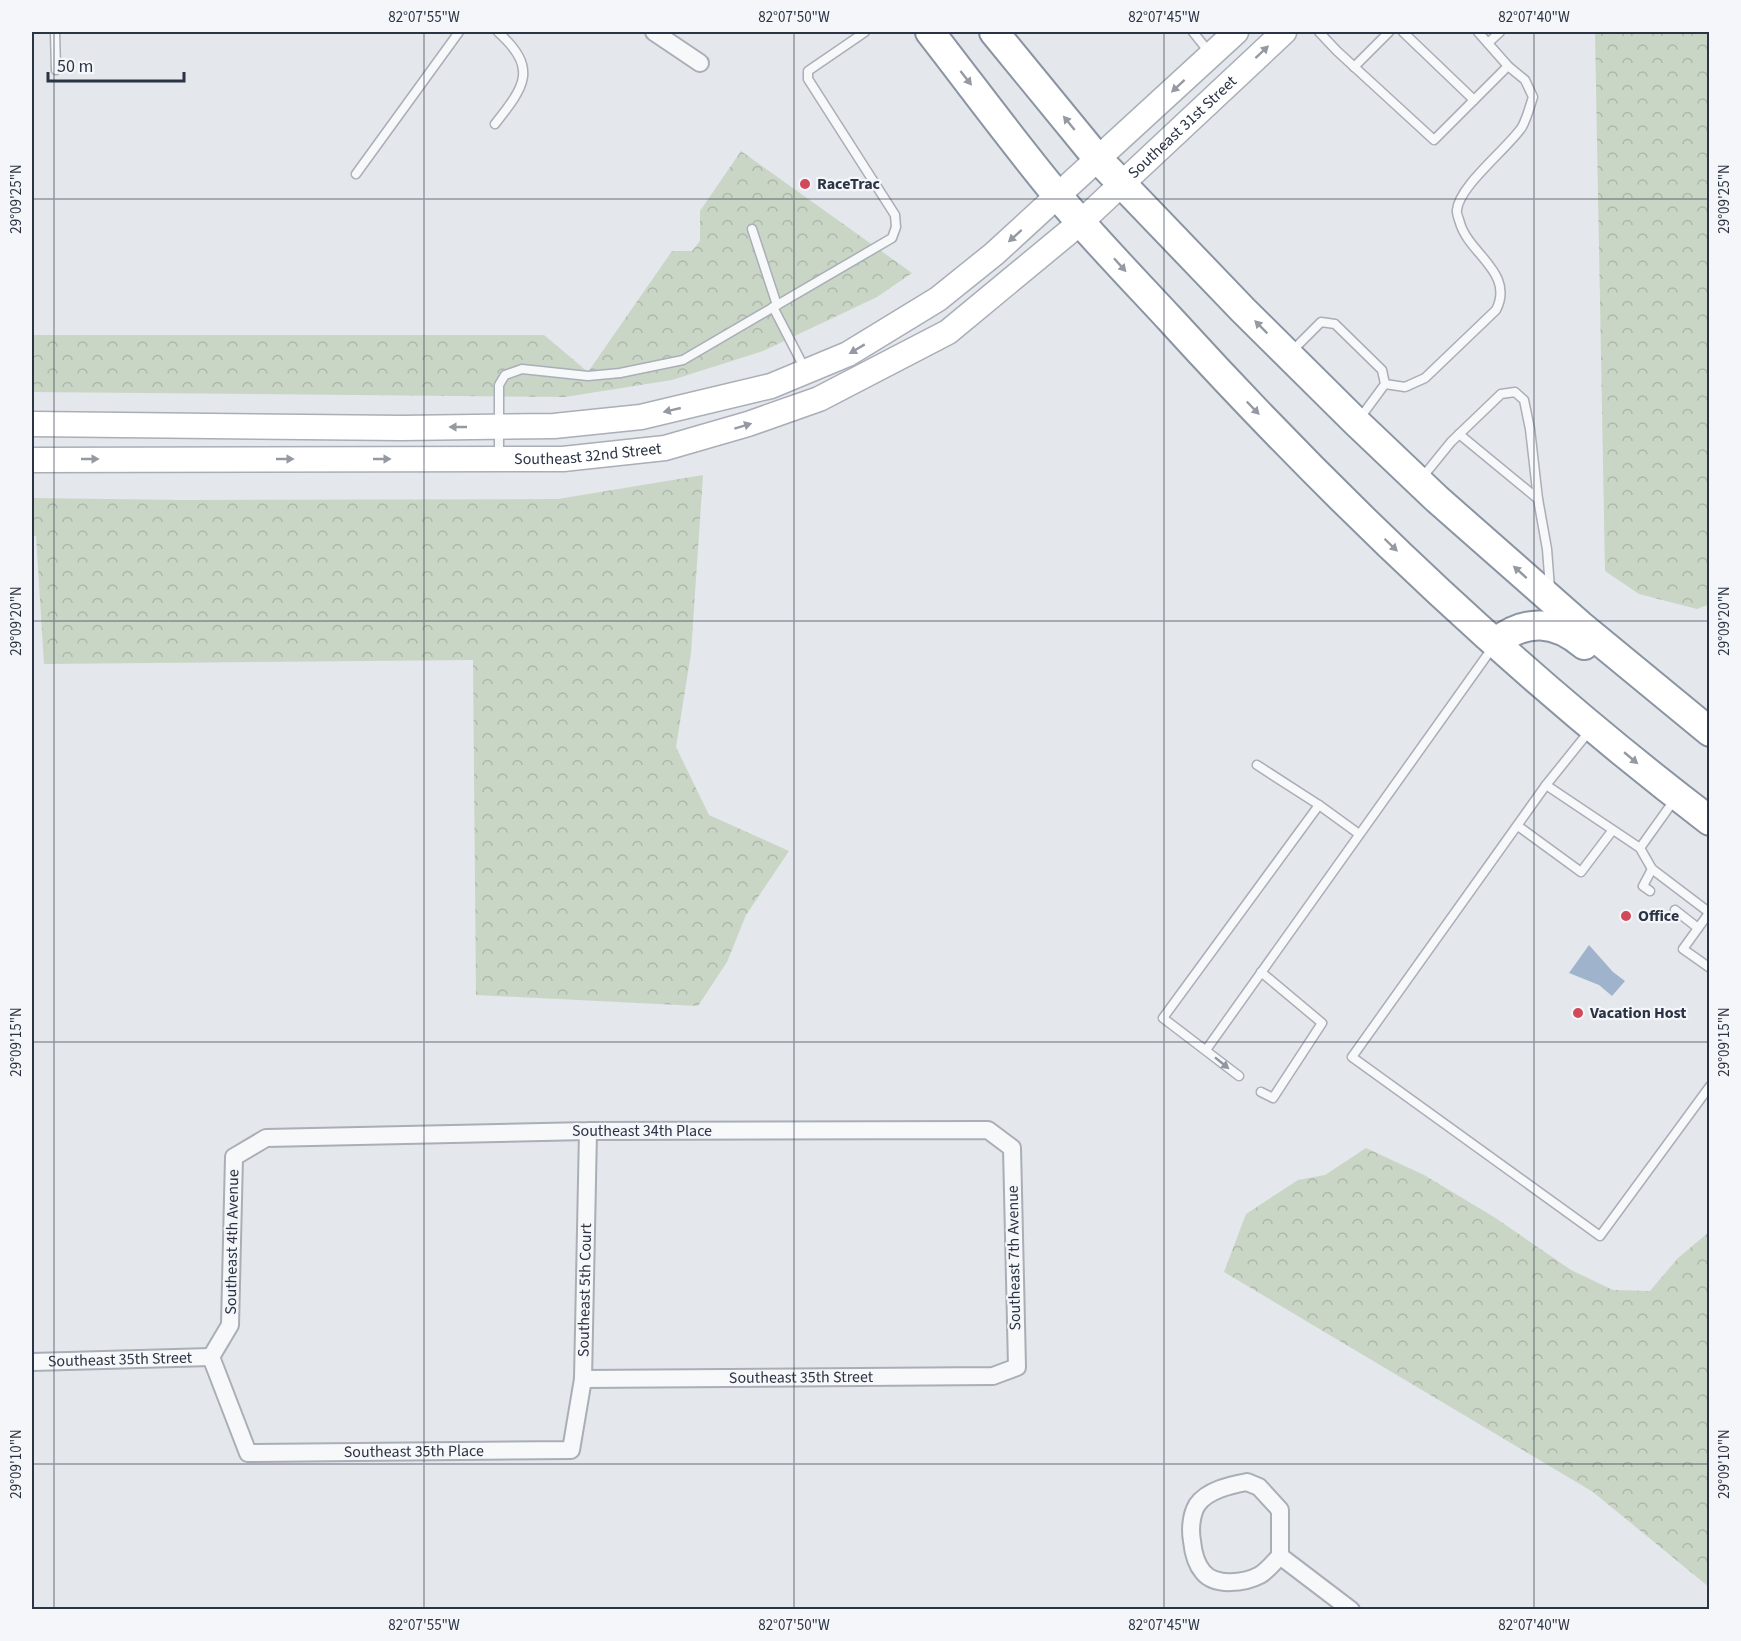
<svg xmlns="http://www.w3.org/2000/svg" width="1741" height="1641" font-family="'Source Sans 3',sans-serif">
	<defs>
		<pattern id="forest-crowns" width="20" height="18" patternUnits="userSpaceOnUse" patternTransform="scale(1.5)"><rect width="20" height="18" fill="#c9d6c5"/><path d="M2 6a3 3 0 1 1 6 0M12 15a3 3 0 1 1 6 0" fill="none" stroke="#adb8ab"/></pattern>
	</defs>
	<rect width="100%" height="100%" fill="#e4e7ec"/>
	<g fill="url(#forest-crowns)">
		<path d="M1595 32H1709L1710 604 1697 609 1639 594 1605 571Z"/>
		<path d="M741 151 912 273 877 297 763 351 672 380 565 397 32 392V335H544L588 372 672 251H692L700 241V211Z"/>
		<path d="M703 475 691 653 676 747 709 815 789 851 746 915 727 962 698 1006 476 995 473 660 44 664 36 536H32V498L184 500 558 499Z"/>
		<path d="M1366 1148 1424 1175 1494 1217 1571 1270 1613 1290 1650 1291 1678 1258 1709 1232V1587L1593 1492 1224 1272 1246 1214 1298 1180 1325 1175Z"/>
	</g>
	<path fill="#9fb4cc" d="M1589 945 1613 972 1625 981 1612 996 1599 985 1569 973Z"/>
	<g fill="none" stroke-linecap="round" stroke-linejoin="round">
		<g stroke="#a9aeb7" stroke-width="11">
			<g id="service">
				<path d="M55 32 56 70"/>
				<path d="M1193 32 1209 52"/>
				<path d="M1319 32 1337 51 1434 140 1508 66 1478 32"/>
				<path d="M1403 32 1474 100"/>
				<path d="M1488 43 1500 32"/>
				<path d="M1354 67 1389 32"/>
				<path d="M495 124C524 87 539 69 498 32"/>
				<path d="M356 174 459 32"/>
				<path d="M752 229 777 305"/>
				<path d="M773 307 806 371"/>
				<path d="M1291 352 1321 322 1335 324 1382 370 1385 384 1360 418"/>
				<path d="M1385 384 1405 387 1425 378 1496 310C1515 273 1469 254 1460 223 1459 219 1456 213 1457 210 1459 186 1507 149 1522 127 1527 118 1530 106 1533 97L1525 80 1508 66"/>
				<path d="M1459 434 1538 499"/>
				<path d="M499 456V385L505 375 522 369 588 376 620 373 683 360 892 238 896 227 895 215 808 79V71L865 32"/>
				<path d="M1421 479 1451 442 1501 394 1515 392 1524 400 1530 429 1538 499 1547 549 1550 588"/>
				<path d="M1257 765 1319 805"/>
				<path d="M1546 785 1591 729"/>
				<path d="M1518 826 1581 872 1612 831"/>
				<path d="M1640 848 1675 799"/>
				<path d="M1650 891 1643 886 1652 869"/>
				<path d="M1675 910 1698 928"/>
				<path d="M1709 913 1683 949 1710 968"/>
				<path d="M1710 913 1652 869 1640 848 1546 785 1352 1057 1600 1236 1710 1086"/>
				<path d="M1206 1050 1493 647"/>
				<path d="M1239 1076 1163 1018 1319 805 1359 834"/>
				<path d="M1261 1092 1273 1098 1322 1023 1261 972"/>
			</g>
		</g>
		<g stroke="#a9aeb7" stroke-width="20">
			<g id="minor">
				<path d="M654 32 700 63"/>
				<path id="s1" d="M32 1362 211 1357"/>
				<path id="s2" d="M583 1379 993 1376 1017 1367 1012 1148 988 1130 588 1131 266 1138 234 1157 230 1325 211 1357 248 1453 571 1450 583 1379 588 1131"/>
				<path d="M1247 1482 1259 1487 1280 1510V1556C1274 1562 1267 1571 1260 1575 1245 1583 1215 1587 1203 1572 1196 1564 1193 1551 1192 1541 1190 1530 1191 1515 1197 1505 1207 1490 1231 1485 1247 1482Z"/>
				<path d="M1280 1556 1351 1610"/>
			</g>
		</g>
		<g stroke="#a9aeb7" stroke-width="27">
			<g id="secondary">
				<path d="M32 424 402 428 554 426 641 417 771 386 848 354 938 299 994 254 1236 32"/>
				<path id="s3" d="M32 460 563 459 665 448 748 424 819 399 948 332 1081 222 1284 32"/>
			</g>
		</g>
		<g stroke="#8b94a3" stroke-width="32">
			<g id="trunk">
				<path d="M930 32C972 86 1013 142 1057 195 1093 238 1132 278 1170 319 1334 499 1516 673 1710 821"/>
				<path d="M994 32 1098 159 1243 310 1356 422 1437 499 1580 625 1710 732"/>
				<path d="M1496 642C1526 619 1555 620 1584 645"/>
			</g>
		</g>
		<use href="#service" stroke="#f7f8fa" stroke-width="8"/>
		<use href="#minor" stroke="#f7f8fa" stroke-width="16"/>
		<use href="#secondary" stroke="#fff" stroke-width="24"/>
		<use href="#trunk" stroke="#fff" stroke-width="28"/>
	</g>
	<defs><path id="oneway-solid" d="M-6-.8H1V-3.2L6.5 0L1 3.2V.8H-6Z" transform="scale(1.5)"/></defs>
	<g fill="#959aa2">
		<use href="#oneway-solid" transform="translate(1262 52) rotate(-43)"/>
		<use href="#oneway-solid" transform="translate(966 78) rotate(52)"/>
		<use href="#oneway-solid" transform="translate(1178 86) rotate(137)"/>
		<use href="#oneway-solid" transform="translate(1069 123) rotate(-129)"/>
		<use href="#oneway-solid" transform="translate(1015 236) rotate(138)"/>
		<use href="#oneway-solid" transform="translate(1120 265) rotate(48)"/>
		<use href="#oneway-solid" transform="translate(1261 327) rotate(-135)"/>
		<use href="#oneway-solid" transform="translate(857 349) rotate(149)"/>
		<use href="#oneway-solid" transform="translate(1253 408) rotate(46)"/>
		<use href="#oneway-solid" transform="translate(672 410) rotate(167)"/>
		<use href="#oneway-solid" transform="translate(743 426) rotate(-17)"/>
		<use href="#oneway-solid" transform="translate(458 427) rotate(180)"/>
		<use href="#oneway-solid" transform="translate(90 459)"/>
		<use href="#oneway-solid" transform="translate(285 459)"/>
		<use href="#oneway-solid" transform="translate(382 459)"/>
		<use href="#oneway-solid" transform="translate(1391 545) rotate(44)"/>
		<use href="#oneway-solid" transform="translate(1520 572) rotate(-138)"/>
		<use href="#oneway-solid" transform="translate(1631 758) rotate(40)"/>
	</g>
	<use fill="#9196a0" href="#oneway-solid" transform="translate(1222 1063) rotate(39)"/>
	<path fill="none" stroke="#2b3445" stroke-width="1.5" stroke-opacity="0.45" d="M54 32V1610M424 32V1610M794 32V1610M1164 32V1610M1534 32V1610M32 199H1710M32 621H1710M32 1042H1710M32 1464H1710"/>
	<g fill="#d1495b" stroke="#f4f6f9" stroke-width="2">
		<circle cx="805" cy="184" r="6"/>
		<circle cx="1626" cy="916" r="6"/>
		<circle cx="1578" cy="1013" r="6"/>
	</g>
	<g text-anchor="middle" dominant-baseline="central" stroke-width="4.5" stroke-linejoin="round" paint-order="stroke">
		<g font-size="16" fill="#2b3445" stroke="#f4f6f9">
			<text stroke="none"><textPath href="#s3" startOffset="1252">Southeast 31st Street</textPath></text>
			<text stroke="none"><textPath href="#s3" startOffset="556">Southeast 32nd Street</textPath></text>
			<text x="642" y="1131">Southeast 34th Place</text>
			<text transform="translate(232 1242) rotate(-89)">Southeast 4th Avenue</text>
			<text transform="translate(1014 1258) rotate(-91)">Southeast 7th Avenue</text>
			<text stroke="none"><textPath href="#s2" startOffset="2236">Southeast 5th Court</textPath></text>
			<text stroke="none"><textPath href="#s1" startOffset="88">Southeast 35th Street</textPath></text>
			<text stroke="none"><textPath href="#s2" startOffset="218">Southeast 35th Street</textPath></text>
			<text stroke="none"><textPath href="#s2" startOffset="1918">Southeast 35th Place</textPath></text>
		</g>
		<g font-size="16" font-weight="bold" fill="#2b3445" stroke="#f4f6f9" text-anchor="start">
			<text x="817" y="184">RaceTrac</text>
			<text x="1638" y="916">Office</text>
			<text x="1590" y="1013">Vacation Host</text>
		</g>
	</g>
	<rect width="1741" height="1641" fill="none" stroke="#f4f6f9" stroke-width="66"/>
	<path d="M48 72v9h136v-9" fill="none" stroke="#2b3445" stroke-width="3"/>
	<text x="57" y="72" font-size="18" fill="#2b3445" stroke="#f4f6f9" stroke-width="4.5" paint-order="stroke">50 m</text>
	<rect x="33" y="33" width="1675" height="1575" fill="none" stroke="#2b3445" stroke-width="2"/>
	<g font-size="15" text-anchor="middle" fill="#2b3445">
		<text x="424" y="22">82°07'55"W</text>
		<text x="794" y="22">82°07'50"W</text>
		<text x="1164" y="22">82°07'45"W</text>
		<text x="1534" y="22">82°07'40"W</text>
		<text transform="translate(16 199) rotate(-90)" y="5">29°09'25"N</text>
		<text transform="translate(1724 199) rotate(-90)" y="5">29°09'25"N</text>
		<text transform="translate(16 621) rotate(-90)" y="5">29°09'20"N</text>
		<text transform="translate(1724 621) rotate(-90)" y="5">29°09'20"N</text>
		<text transform="translate(16 1042) rotate(-90)" y="5">29°09'15"N</text>
		<text transform="translate(1724 1042) rotate(-90)" y="5">29°09'15"N</text>
		<text transform="translate(16 1464) rotate(-90)" y="5">29°09'10"N</text>
		<text transform="translate(1724 1464) rotate(-90)" y="5">29°09'10"N</text>
		<text x="424" y="1630">82°07'55"W</text>
		<text x="794" y="1630">82°07'50"W</text>
		<text x="1164" y="1630">82°07'45"W</text>
		<text x="1534" y="1630">82°07'40"W</text>
	</g>
</svg>
